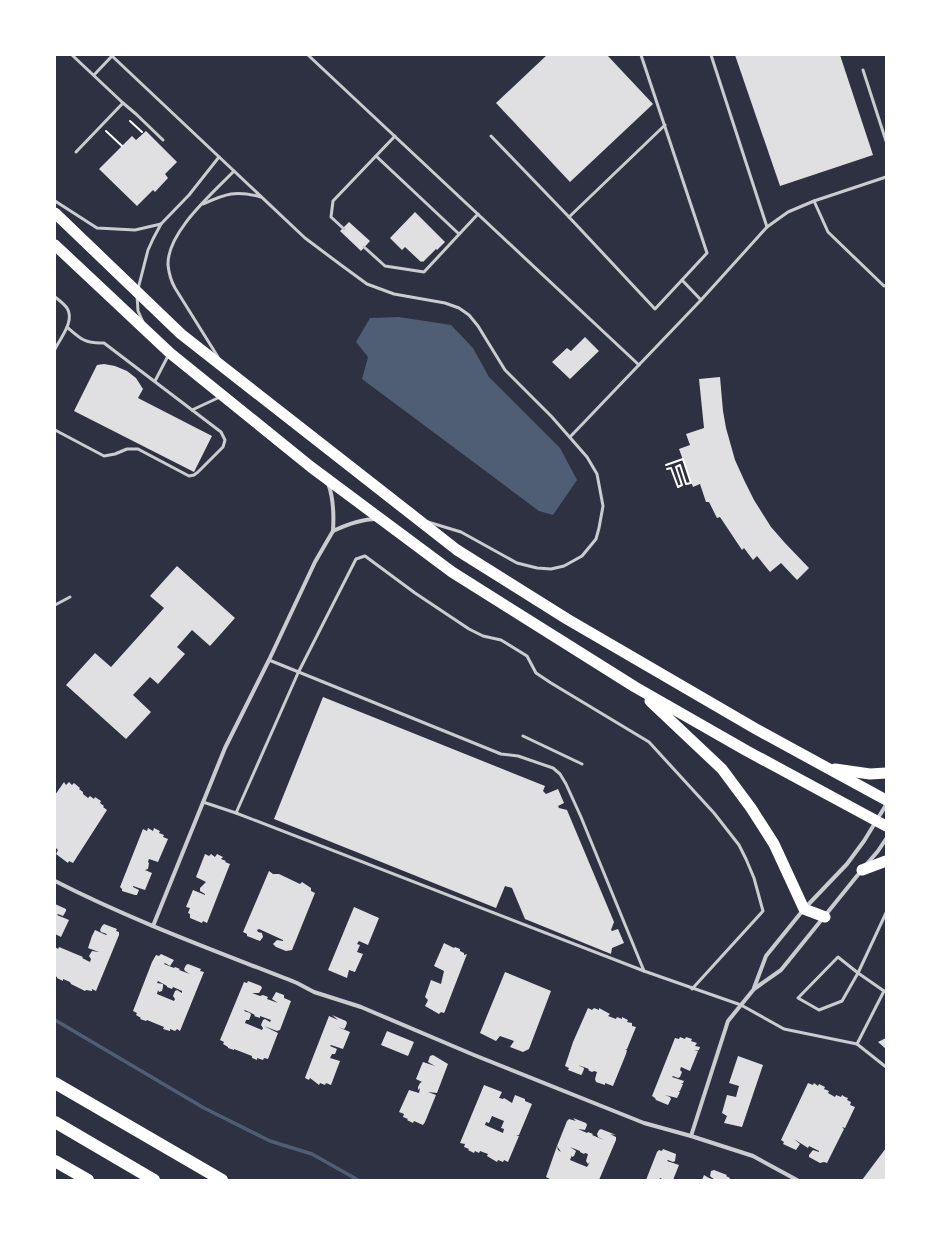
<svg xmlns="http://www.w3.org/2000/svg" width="941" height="1235" font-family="'Fira Sans',sans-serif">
	<rect width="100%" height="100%" fill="#2d3142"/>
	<path fill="#4f5d75" d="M399 317 451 325 473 348 489 377 560 448 577 480 553 515 539 511 362 379 368 357 356 342 370 318Z"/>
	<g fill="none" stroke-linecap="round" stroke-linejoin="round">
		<path stroke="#4f5d75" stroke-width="3.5" d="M55 1020 204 1108 270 1141 312 1154 358 1180"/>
	</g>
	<g fill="#e0e0e3" fill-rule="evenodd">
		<path d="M547 55H607L653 104 570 182 496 103Z"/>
		<path d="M735 55H840L873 155 780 186Z"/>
		<path d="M146 131 177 162 165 174 168 178 155 192 153 190 137 206 99 169 132 136 136 140Z"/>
		<path d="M415 212 445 242 437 250 436 249 423 262 422 261 421 262 405 247 402 250 390 238Z"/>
		<path d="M349 222 370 241 361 251 340 231Z"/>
		<path d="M585 337 599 351 570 379 552 362 567 348 571 351Z"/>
		<path d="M104 364 115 366 127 371 136 378 143 389 138 398 212 436 194 472 74 411 97 365Z"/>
		<path d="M720 377 723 411 726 428 735 460 745 482 754 500 771 527 785 543 809 568 797 580 781 563 770 572 757 556 753 560 744 548 742 550 720 517 717 518 709 502H706L700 484 693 487 679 449 690 445 686 434 704 428 699 379Z"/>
		<path d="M177 566 235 618 210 646 192 630 177 647 185 654 158 684 150 677 133 695 151 712 126 739 66 685 95 653 111 667 164 608 150 596Z"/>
		<path d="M323 697 545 786 543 791 546 794 558 789 564 803 558 806 559 808 567 810 614 922 611 930 612 931 618 929 624 943 612 948 611 954 525 919 512 888 505 886 496 908 274 819Z"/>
		<path d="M64 782 66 785 69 782 72 785 74 783 80 788 79 789 83 792V794L88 798 90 796 94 799 95 797 101 801 100 803 104 806 103 807 107 810 73 863 69 861 68 863 56 854 58 850 55 847V795Z"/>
		<path d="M148 828 153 831 154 828 160 831 159 833 164 835 163 837 168 839 158 862 149 859 148 862 149 863 148 869 145 870 152 873 145 890 133 886V887L139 890 137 895H135L122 891V889L120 887 143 829 147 831Z"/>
		<path d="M205 854 209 856 211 854 215 857 217 854 223 857 221 859 226 861 225 862 230 864 207 923 203 921 202 923 190 918V914L188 913 190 908 186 907 193 890 205 895V894L200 891V888L206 882 196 877Z"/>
		<path d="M269 871 273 874H279L300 884 302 882 311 888V891L315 893 292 950 286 951 276 947 273 944 277 940 283 941V940L259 929 257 930 258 932 262 933 263 937 260 941 247 936V934L243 932Z"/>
		<path d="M55 904 66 909V911L63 916 58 914 57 915 69 920 61 937 55 934Z"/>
		<path d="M354 907 379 918 368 945 359 941 357 944 360 945 357 952 363 954 355 972 349 970 347 978 328 970Z"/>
		<path d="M104 924 117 929 116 931 119 932V935L96 991 92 989V991L86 990 85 991 71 984 70 982 63 979V981L57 978V977L55 976V947L58 949 59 947 83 957 82 958 90 962 91 959 89 956 92 951 99 952 88 948 92 936 95 930 106 935 107 934 101 932 100 930 102 926Z"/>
		<path d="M444 943 454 948 455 947 460 949V951L464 953V955L467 954 445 1011 444 1013 441 1012 439 1014 425 1006 428 1000 425 997 431 980 441 984 444 971 434 966Z"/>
		<path d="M161 954 174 960 170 966 165 963 164 964 174 968 175 967 180 969 179 970 190 974 185 971 184 969 186 965 188 964 201 969 200 971 204 972 180 1031 177 1029 175 1031 170 1029V1031L163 1029 164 1027 147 1020 146 1021 140 1019 141 1018 136 1015 137 1013 133 1011 152 962 156 955 159 956ZM158 981 167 986V987L172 989 173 987 182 991V993L177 990 175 991 173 996 175 999 174 1001 157 994 158 990 159 992 162 991 163 987V984L157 983Z"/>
		<path d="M505 972 551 991 529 1049 523 1052 510 1047 514 1041 500 1036 496 1041 480 1033Z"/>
		<path d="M248 981 261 986 262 988 259 993H252L260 996 263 995 268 997 267 999 278 1003 272 999 276 992 284 995V998L291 1001 280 1030 277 1031 264 1026 278 1033 268 1059 264 1058 263 1060 257 1058V1060L252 1058V1056L234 1049V1050L228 1048V1047L223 1044 224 1042 220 1040 244 982 247 983ZM245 1010 255 1015 254 1016 260 1018V1016L271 1020 270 1022 265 1019 263 1020 261 1025 263 1028 262 1030 245 1023 246 1020H249L251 1015 250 1013 244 1011Z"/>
		<path d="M588 1008 592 1010 594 1008 599 1010V1008L610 1014 608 1016 616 1019 617 1017 622 1019V1017L628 1020 627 1022 632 1023V1026L636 1027 627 1049H625L627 1050 626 1054 613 1086 605 1083V1085L596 1082 595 1079 597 1072 594 1071 592 1072 588 1070 589 1069 578 1065 584 1068V1069L582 1074 581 1075 568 1070 569 1068 565 1066 573 1042Z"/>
		<path d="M332 1015 346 1021 347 1023 345 1028 344 1029 338 1027 350 1032 343 1049 331 1045 330 1046 337 1049 335 1054H332L330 1058 340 1061 331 1085 326 1083 325 1085 320 1083 319 1085 310 1078 309 1080 305 1078 306 1075 329 1016 338 1020Z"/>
		<path d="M387 1031 414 1042 408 1056 381 1045Z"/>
		<path d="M680 1037 685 1039 686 1037 692 1039 691 1041 697 1043 695 1046 700 1047 699 1050 694 1051H698L690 1071 681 1067 680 1070 682 1072 680 1077 678 1078 673 1076 672 1077 684 1081 683 1083H681L683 1084 680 1091H678L680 1092 677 1098 665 1095 670 1097 671 1099 668 1105 656 1100 655 1098 652 1096 675 1038 679 1039Z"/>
		<path d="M886 1038V1049L878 1042Z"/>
		<path d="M433 1055 448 1064 437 1093 428 1092 436 1095 425 1122 423 1125 414 1121 413 1123 407 1120 408 1119 403 1117 404 1114 399 1112 409 1090 419 1093 420 1088 418 1090V1087L420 1083 422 1082 416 1079 422 1064 423 1062 435 1066 428 1062 430 1056Z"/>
		<path d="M738 1056 763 1065 742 1127 724 1123 727 1116 722 1113 727 1095 736 1097 739 1086 729 1083Z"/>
		<path d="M808 1083 813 1085 814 1083 818 1086 819 1084 825 1087 824 1089 829 1091 828 1093 835 1097 836 1095 841 1097 842 1095 845 1097 848 1098 847 1100 851 1102 850 1105 855 1107 845 1128 842 1127 844 1129 827 1163 824 1162 820 1163 809 1157V1155L813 1150 819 1152V1151L809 1146 808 1148 794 1139 800 1144 796 1150 783 1144 784 1142 781 1140Z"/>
		<path d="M484 1085 502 1092 499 1098 503 1099 504 1098 512 1103 515 1095 525 1099V1101L532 1104 519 1135H516L519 1136 508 1162 504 1160 503 1162 498 1160 497 1162 487 1156 488 1154 480 1151 479 1153 475 1151 474 1153 468 1150 469 1149 464 1147 465 1144 460 1143ZM492 1116 504 1121 501 1128 504 1129 503 1133 485 1125 486 1122 489 1123Z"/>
		<path d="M573 1118 586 1123 587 1125 585 1130 578 1129 587 1133 588 1132 593 1134 592 1135 604 1140 598 1137 597 1134 599 1130 601 1129 616 1135 610 1134 616 1137V1140L599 1180H549L550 1179 546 1177 557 1146 558 1150 561 1152 557 1146 567 1121 569 1119 576 1121ZM570 1147 580 1151V1152L584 1154 585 1153 588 1154 586 1161 588 1164 590 1162 587 1167 570 1160 572 1155V1157L574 1156 576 1151Z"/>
		<path d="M886 1148V1180H862Z"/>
		<path d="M663 1149 676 1154 675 1161 673 1162 668 1160 667 1161 679 1165 673 1180H664L660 1178 659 1180H646L657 1152 659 1150 662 1151Z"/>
		<path d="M714 1170 727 1175 726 1176 730 1178 729 1180H715L711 1177 710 1176 711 1171Z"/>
		<path d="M704 1175 709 1178 715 1180H702Z"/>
	</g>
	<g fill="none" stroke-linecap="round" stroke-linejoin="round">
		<g stroke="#fff" stroke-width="2">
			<path d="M130 121 142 132"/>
			<path d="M106 131 122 146"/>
			<path d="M666 465 683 459 691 483 686 484 680 465 676 467 682 485 678 487 671 468 667 469"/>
		</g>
		<g stroke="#caccd0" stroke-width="3">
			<path d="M72 55 123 103 76 152"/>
			<path d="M111 55 305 238 341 265 367 284 394 294 445 303 459 308 469 315 478 326 505 370 552 417 587 457 597 474 603 506 599 528 596 539 582 556 564 566 551 569 537 568 517 563 461 532 428 522"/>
			<path d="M308 55 639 365"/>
			<path d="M641 55 707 253 682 280 701 300"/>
			<path d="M863 70 886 141"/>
			<path d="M94 75 112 56"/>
			<path d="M123 103 136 114 163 140"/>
			<path d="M491 136 569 217 665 125"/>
			<path d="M376 156 459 234"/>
			<path d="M55 201 97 228 135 230 161 224"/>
			<path d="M814 201 828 232 884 286 886 285"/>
			<path d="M203 204C226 194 235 190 261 197"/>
			<path d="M569 217 655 309 682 280"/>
			<path d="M767 227 788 212 814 201 886 177"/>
			<path d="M344 229 331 217 333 201 395 136"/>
			<path d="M364 247 385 266 424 272 478 214"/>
			<path d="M138 289 148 250 153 239 161 224 189 195 219 157"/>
			<path d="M137 295 138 311 143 322"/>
			<path d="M55 297C59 300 64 304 67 308 75 321 61 337 55 349"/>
			<path d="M218 357 175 288C171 281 169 274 168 265 167 232 212 194 234 171"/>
			<path d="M155 381 169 354"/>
			<path d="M192 410 220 397"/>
			<path d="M55 430 104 456 115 454 127 449H138L189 476 194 475 198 472 223 447 225 440 221 432 104 343C85 344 81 339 67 327"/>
			<path d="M570 437 701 300 767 227 711 55"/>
			<path d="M55 605 70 597"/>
			<path d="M269 660 501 754 518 756 553 768 560 774 566 784 581 817 644 971"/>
			<path d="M523 736 582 764"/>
			<path d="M203 802 236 813"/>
			<path d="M838 957 858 973 842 1001 819 1010 798 998Z"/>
			<path d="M692 989 763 911 754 878 746 859 739 845 714 813 649 742 551 683 536 673 527 656 501 640 483 636 469 629 415 593 365 556 356 559 298 673 236 813 644 971 741 1005 784 1029 857 1044 884 991 858 973 886 913"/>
			<path d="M857 1044 886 1067"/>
		</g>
		<g stroke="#caccd0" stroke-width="4">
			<path d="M328 483C334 499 334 515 333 531 346 525 361 519 376 519"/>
			<path d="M866 865 878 851 886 839"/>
			<path d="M55 881C133 921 216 951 297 983L314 992 361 1007 474 1055 644 1123 691 1136 753 1156 797 1180"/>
			<path d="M153 926 225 748 269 660 315 562 333 531"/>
			<path d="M754 988 766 956 804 909 847 864 864 841 886 805"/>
			<path d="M691 1136 728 1021 754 989 781 970 861 871"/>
		</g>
		<g stroke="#fff" stroke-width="11">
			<path d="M55 213 181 334 457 550 567 619 756 729 886 800"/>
			<path d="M55 245 170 353 311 467 452 572 635 687 747 751 886 826"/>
			<path d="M650 701 722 769 751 808 774 844 804 909 825 917"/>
			<path d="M835 769 870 774 886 773"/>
			<path d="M862 870 886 861"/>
		</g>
		<g stroke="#fff" stroke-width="12">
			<path d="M55 1083 222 1180"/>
			<path d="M55 1122 154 1180"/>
			<path d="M55 1161 88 1180"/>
		</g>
	</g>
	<rect width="941" height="1235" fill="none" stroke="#ffffff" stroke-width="112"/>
</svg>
